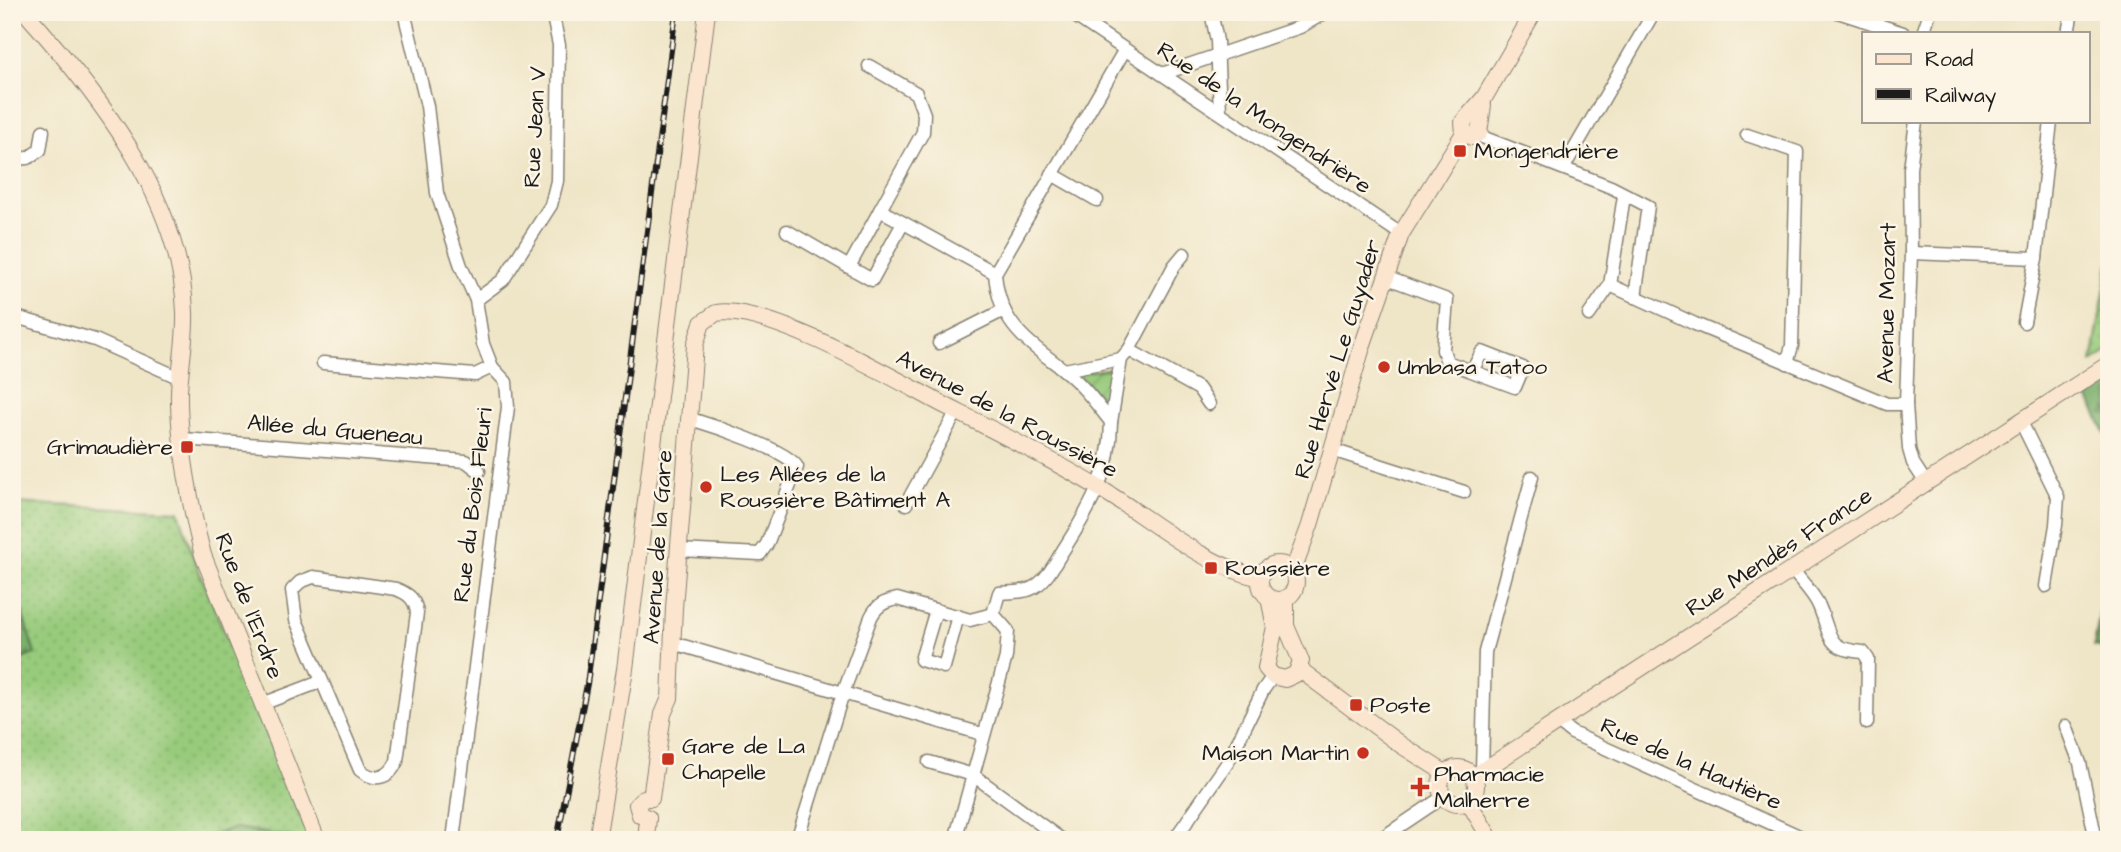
<svg xmlns="http://www.w3.org/2000/svg" width="2121" height="852" font-family="'Architects Daughter',sans-serif">
	<defs>
		<pattern id="grass-dots" width="8" height="8" patternUnits="userSpaceOnUse" patternTransform="scale(1.75)"><rect width="8" height="8" fill="#98cb7c"/><path d="M2 2h.1M6 6h.1" fill="none" stroke="#82ae6b" stroke-width="1.8" stroke-linecap="round"/></pattern>
		<pattern id="forest-firs" width="22" height="20" patternUnits="userSpaceOnUse" patternTransform="scale(1.75)"><rect width="22" height="20" fill="#7aaf6c"/><path d="M5 1l3.5 6h-7zM16 11l3.5 6h-7z" fill="#638e58"/></pattern>
		<pattern id="garden-furrows" width="10" height="10" patternUnits="userSpaceOnUse" patternTransform="scale(1.75)"><rect width="10" height="10" fill="#98cb7c"/><path d="M-1 1l2-2M0 10L10 0M9 11l2-2" fill="none" stroke="#82ae6b"/></pattern>
	</defs>
	<rect width="100%" height="100%" fill="#fcf5e5"/>
	<filter id="ink" filterUnits="userSpaceOnUse"><feTurbulence type="fractalNoise" baseFrequency=".0143" numOctaves="2"/><feDisplacementMap in="SourceGraphic" scale="14" xChannelSelector="R" yChannelSelector="G"/><feConvolveMatrix kernelMatrix="1 2 1 2 8 2 1 2 1" color-interpolation-filters="sRGB"/></filter>
	<filter id="wash" filterUnits="userSpaceOnUse"><feTurbulence type="fractalNoise" baseFrequency=".00686" numOctaves="4" result="noise"/><feDisplacementMap in="SourceGraphic" scale="28" xChannelSelector="R" yChannelSelector="G"/><feGaussianBlur stdDeviation="1.57" result="paint"/><feColorMatrix in="noise" values="0 0 0 0 0 0 0 0 0 0 0 0 0 0 0 0 0 1.4 0 .05"/><feComposite in="paint" operator="in"/></filter>
	<g filter="url(#wash)">
		<rect width="100%" height="100%" fill="#efe5c7"/>
		<g fill="url(#grass-dots)" stroke="#5a744c" stroke-width="2">
			<path d="M2109 263V351L2092 362Z"/>
			<path d="M12 503 179 511 193 556 310 840 236 828 193 840H12Z"/>
		</g>
		<g fill="url(#forest-firs)" stroke="#4b6644" stroke-width="2">
			<path d="M2109 382V441L2085 390Z"/>
			<path d="M2109 558V649L2094 646Z"/>
			<path d="M12 603 22 612 35 654 12 663Z"/>
			<path d="M236 828 304 840H193Z"/>
		</g>
		<path fill="url(#garden-furrows)" stroke="#5a744c" stroke-width="2" d="M1113 368 1108 404 1076 373Z"/>
	</g>
	<g filter="url(#ink)">
		<g fill="none" stroke-linecap="round" stroke-linejoin="round">
			<g stroke="#868072" stroke-width="15">
				<g id="street">
					<path d="M404 12 427 106 437 193 461 266 476 300 483 344 492 367 506 382 508 407 453 840"/>
					<path d="M1069 12 1401 234"/>
					<path d="M1211 12 1217 41 1220 111"/>
					<path d="M1838 12 1903 33"/>
					<path d="M1923 33 1930 12"/>
					<path d="M2068 33 2072 12"/>
					<path d="M869 66 916 93 924 114 923 132 880 210"/>
					<path d="M1162 74 1300 27 1326 12"/>
					<path d="M1916 121 1910 169 1911 253 1906 404 1909 449 1913 463 1926 483"/>
					<path d="M1477 135 1611 187 1648 206 1635 297"/>
					<path d="M1747 135 1797 152 1792 346 1787 363"/>
					<path d="M12 159 28 158 40 150 43 131"/>
					<path d="M1564 167 1654 12"/>
					<path d="M1052 174 1097 200"/>
					<path d="M1624 196 1610 285 1695 324 1887 404H1906"/>
					<path d="M903 223 872 280 849 267 880 210 995 273"/>
					<path d="M787 231 849 267"/>
					<path d="M1911 253 2036 258 2051 121"/>
					<path d="M1385 277 1447 300 1443 350 1447 362 1515 387 1523 368 1482 352 1472 371"/>
					<path d="M476 300 503 280 551 205 557 181 559 45 552 12"/>
					<path d="M1589 315 1610 285"/>
					<path d="M12 316 95 340 180 378"/>
					<path d="M2024 322 2036 258"/>
					<path d="M939 343 1004 310"/>
					<path d="M1129 350 1199 389 1209 404"/>
					<path d="M1121 359 1129 350 1174 266 1184 254"/>
					<path d="M323 363 475 375 492 367"/>
					<path d="M1064 370 1121 359 1111 422"/>
					<path d="M2020 420 2058 497 2056 525 2046 586"/>
					<path d="M184 439 466 461 479 471"/>
					<path d="M1332 450 1464 492"/>
					<path d="M906 504 957 411"/>
					<path d="M679 550 760 554 767 544 797 467C788 450 711 425 691 419"/>
					<path d="M1793 571C1802 582 1814 594 1819 606 1832 636 1825 649 1863 652L1868 659 1867 723"/>
					<path d="M313 577 396 589C409 594 415 599 417 613L397 761C389 779 375 782 360 770L296 620 292 590 300 582Z"/>
					<path d="M936 610 921 660 944 667 958 616"/>
					<path d="M993 614 999 593C1011 592 1026 593 1036 586 1048 578 1055 563 1062 552 1089 510 1111 473 1111 422 1097 404 1082 384 1064 370 1027 341 999 325 995 273L1124 51"/>
					<path d="M673 643 843 693 797 840"/>
					<path d="M262 704 320 682"/>
					<path d="M1559 723 1572 733 1808 840"/>
					<path d="M2066 726 2080 763 2096 840"/>
					<path d="M982 734 843 693 871 617C877 605 884 602 897 599L970 620 993 614"/>
					<path d="M929 762 973 775 1062 840"/>
					<path d="M1482 771 1485 652 1532 477"/>
					<path d="M955 840 1006 657 1008 631 993 614"/>
					<path d="M1174 840 1228 762 1263 690 1273 676"/>
					<path d="M1379 840 1443 797"/>
				</g>
			</g>
			<g stroke="#868072" stroke-width="18">
				<g id="secondary">
					<path d="M25 12C97 93 181 198 185 312 186 339 180 366 179 392 178 438 191 511 203 555L317 840"/>
					<path d="M1464 133 1463 122 1484 98 1534 12"/>
					<path d="M1464 133 1472 137 1479 133 1483 105"/>
					<circle cx="1278" cy="582" r="18"/>
					<path d="M1293 571 1310 525 1362 347 1401 234 1464 133"/>
					<path d="M1269 598 1275 627 1266 668 1273 676 1285 679 1296 674 1301 661 1286 626V598"/>
					<path d="M1299 669 1401 745 1445 773"/>
					<circle cx="1458" cy="786" r="18"/>
					<path d="M1473 777 2109 364"/>
					<path d="M651 798 663 714 670 698 674 608 695 345 702 323 716 313C766 304 893 378 940 403 993 430 1048 457 1099 488 1152 519 1199 564 1260 578"/>
					<path d="M1468 801 1491 840"/>
					<path d="M648 818 640 815 637 805 644 798H651"/>
					<path d="M597 840 625 669 707 12"/>
					<path d="M646 840 648 818"/>
				</g>
			</g>
			<use href="#street" stroke="#fff" stroke-width="12"/>
			<use href="#secondary" stroke="#fbe5cf" stroke-width="16"/>
			<g stroke="#1c1c1c" stroke-width="6">
				<path id="rail" d="M557 840 587 684 676 12"/>
			</g>
			<use href="#rail" stroke="#fcf5e5" stroke-width="3.5" stroke-dasharray="10" stroke-linecap="butt"/>
		</g>
	</g>
	<g fill="#c8321e" stroke="#fcf5e5" stroke-width="2.5">
		<rect x="1453" y="144" width="14" height="14" rx="3.5"/>
		<circle cx="1384" cy="367" r="7"/>
		<rect x="180" y="440" width="14" height="14" rx="3.5"/>
		<circle cx="706" cy="487" r="7"/>
		<rect x="1204" y="561" width="14" height="14" rx="3.5"/>
		<rect x="1349" y="698" width="14" height="14" rx="3.5"/>
		<circle cx="1363" cy="753" r="7"/>
		<rect x="661" y="752" width="14" height="14" rx="3.5"/>
		<path d="M1416.5 776.5h7v7h7v7h-7v7h-7v-7h-7v-7h7z"/>
	</g>
	<g text-anchor="middle" dominant-baseline="central" stroke-width="5" stroke-linejoin="round" paint-order="stroke">
		<g font-size="23" fill="#1c1c1c" stroke="#fcf5e5">
			<text transform="translate(1264 118) rotate(34)">Rue de la Mongendrière</text>
			<text transform="translate(535 127) rotate(-87)">Rue Jean V</text>
			<text transform="translate(1887 303) rotate(-89)">Avenue Mozart</text>
			<text transform="translate(1338 359) rotate(-73)">Rue Hervé Le Guyader</text>
			<text transform="translate(1007 414) rotate(28)">Avenue de la Roussière</text>
			<text transform="translate(335 430) rotate(5)">Allée du Gueneau</text>
			<text transform="translate(473 505) rotate(-83)">Rue du Bois Fleuri</text>
			<text transform="translate(658 547) rotate(-86)">Avenue de la Gare</text>
			<text transform="translate(1779 552) rotate(-33)">Rue Mendès France</text>
			<text transform="translate(249 606) rotate(69)">Rue de l'Erdre</text>
			<text transform="translate(1691 764) rotate(24)">Rue de la Hautière</text>
		</g>
		<g font-size="23" fill="#1c1c1c" stroke="#fcf5e5" text-anchor="start">
			<text x="1474" y="151">Mongendrière</text>
			<text x="1398" y="367">Umbasa Tatoo</text>
			<text x="173" y="447" text-anchor="end">Grimaudière</text>
			<text x="720" y="474">Les Allées de la<tspan x="720" dy="26">Roussière Bâtiment A</tspan></text>
			<text x="1225" y="568">Roussière</text>
			<text x="1370" y="705">Poste</text>
			<text x="682" y="746">Gare de La<tspan x="682" dy="26">Chapelle</tspan></text>
			<text x="1349" y="753" text-anchor="end">Maison Martin</text>
			<text x="1434" y="774">Pharmacie<tspan x="1434" dy="26">Malherre</tspan></text>
		</g>
	</g>
	<rect width="2121" height="852" fill="none" stroke="#fcf5e5" stroke-width="42"/>
	<rect x="1862" y="32" width="228" height="91" fill="#fcf5e5" stroke="#a29e95" stroke-width="2"/>
	<rect x="1876" y="54" width="35" height="10" fill="#fbe5cf" stroke="#a29e95" stroke-width="2"/>
	<text x="1925" y="66" font-size="21" fill="#1c1c1c">Road</text>
	<rect x="1876" y="89" width="35" height="10" fill="#1c1c1c" stroke="#a29e95" stroke-width="2"/>
	<text x="1925" y="102" font-size="21" fill="#1c1c1c">Railway</text>
</svg>
